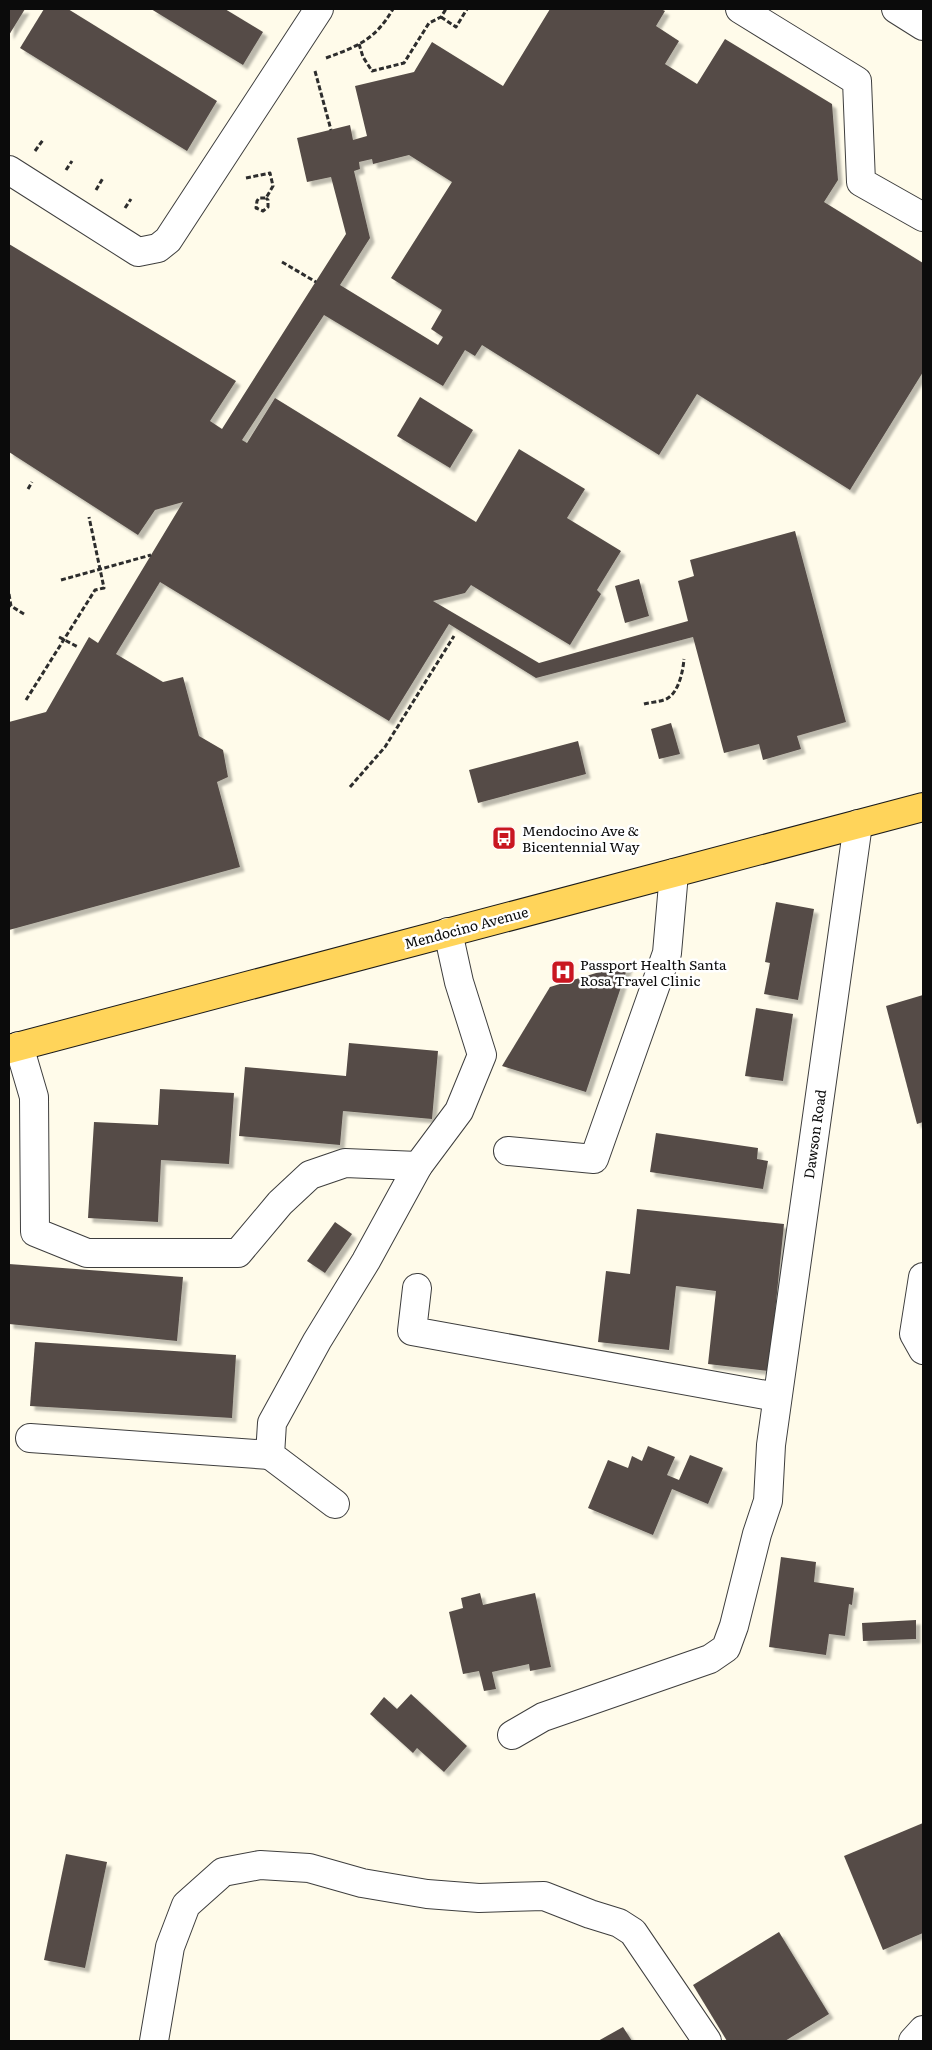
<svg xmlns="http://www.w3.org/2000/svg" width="932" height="2050" font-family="Literata,serif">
	<defs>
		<filter id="shadow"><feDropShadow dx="4.5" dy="4.5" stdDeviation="1" flood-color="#0004"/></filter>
	</defs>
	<rect width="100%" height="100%" fill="#fffbea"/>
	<g fill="#554c47" fill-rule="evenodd" filter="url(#shadow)">
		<path d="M9 9H25L9 35Z"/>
		<path d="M44 9H68L217 101 187 151 20 48Z"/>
		<path d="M151 9H225L263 32 243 65Z"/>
		<path d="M550 9H661L665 11 656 26 679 41 665 64 697 84 725 39 832 104 838 180 824 202 923 263V372L850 490 697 394 659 455 482 345 475 356 465 350 443 386 324 315 242 440 247 443 275 398 476 522 519 449 585 489 567 518 621 551 597 590 601 594 570 645 471 585 465 593 433 601 539 663 688 621 678 581 694 576 690 560 795 531 846 722 797 736 801 749 763 760 759 744 724 753 693 637 536 678 449 624 389 721 160 582 116 654 163 682 183 677 199 736 223 750 228 777 217 782 240 867 9 930V722L46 712 89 637 98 643 183 502 155 510 138 535 9 452V244L236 381 210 421 222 429 346 234 331 177 307 182 297 138 350 125 353 140 367 136 355 86 414 72 432 42 503 86ZM409 155 452 182 391 278 442 310 431 329 443 337 438 345 340 285 370 238 354 171 360 169 359 162 372 159 373 164Z"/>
		<path d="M420 397 473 430 450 468 397 436Z"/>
		<path d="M639 579 649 616 625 623 615 586Z"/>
		<path d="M671 723 680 754 659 759 651 729Z"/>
		<path d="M578 741 586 774 478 803 469 770Z"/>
		<path d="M776 902 814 909 798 1000 764 994 770 963 765 962Z"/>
		<path d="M629 963 586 1092 502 1066 550 987Z"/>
		<path d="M923 995V1122L917 1124 886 1006Z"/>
		<path d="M756 1008 793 1014 783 1081 745 1076Z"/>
		<path d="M349 1043 438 1051 432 1119 343 1111 340 1145 239 1136 245 1067 346 1076Z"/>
		<path d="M160 1089 234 1093 229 1164 161 1160 158 1222 88 1218 94 1122 158 1125Z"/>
		<path d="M656 1133 758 1148 757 1159 768 1161 763 1189 650 1172Z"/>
		<path d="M637 1209 784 1224 769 1371 708 1364 716 1291 676 1286 669 1350 598 1342 606 1271 630 1274Z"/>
		<path d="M335 1222 352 1234 325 1273 307 1261Z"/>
		<path d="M9 1264 183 1277 177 1341 9 1324Z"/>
		<path d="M35 1342 236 1355 232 1418 30 1406Z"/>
		<path d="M648 1446 675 1457 667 1475 679 1480 690 1455 723 1468 708 1504 672 1489 653 1535 588 1508 608 1460 628 1468 632 1456 642 1461Z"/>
		<path d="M781 1557 816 1562 814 1582 854 1588 852 1605 849 1604 845 1636 829 1634 826 1655 769 1647Z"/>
		<path d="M480 1593 483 1605 535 1593 551 1667 530 1671 529 1664 492 1672 496 1689 484 1691 479 1671 463 1674 449 1612 463 1608 461 1598Z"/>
		<path d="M916 1620V1639L863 1641 862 1623Z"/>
		<path d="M411 1694 467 1746 444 1772 417 1748 413 1753 370 1714 384 1697 397 1709Z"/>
		<path d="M923 1823V1933L883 1950 844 1856Z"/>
		<path d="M66 1854 107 1862 85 1968 44 1960Z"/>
		<path d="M779 1932 829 2014 785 2041H727L693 1985Z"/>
		<path d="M623 2027 632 2041H598Z"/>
	</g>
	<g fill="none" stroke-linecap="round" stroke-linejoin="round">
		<g stroke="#3e3e3e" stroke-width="30">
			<g id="minor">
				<path d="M740 9 857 81 861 182 923 217"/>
				<path d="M896 9 923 26"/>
				<path d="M9 170 138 252 158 248 168 240 319 9"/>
				<path d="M19 1046 34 1097 35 1232 87 1253H238L280 1203 310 1175 345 1163 418 1166"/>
				<path d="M508 1151 594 1159 667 953 674 873"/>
				<path d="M923 1277 914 1334 923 1350"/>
				<path d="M417 1288 412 1331 777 1397"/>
				<path d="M30 1438 270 1455"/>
				<path d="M335 1504 270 1455 272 1423 317 1341 366 1261 418 1166 459 1111 482 1055 459 982 448 932"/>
				<path d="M512 1735 543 1717 710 1659 726 1648 734 1626 757 1534 768 1501 771 1445 858 824"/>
				<path d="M154 2041 170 1947 186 1905 223 1872 260 1865 309 1868 362 1883 427 1894 479 1898 544 1896 590 1914 619 1923 633 1932 707 2041"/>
				<path d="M913 2041 923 2030"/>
			</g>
		</g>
		<g stroke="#1c1c1c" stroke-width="30">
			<path id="major" d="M9 1049 923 807"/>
		</g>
		<g stroke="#2d2d2d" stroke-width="3" stroke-dasharray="5 2.5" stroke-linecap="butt">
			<path d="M441 17 456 27 467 9"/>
			<path d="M359 44 363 57 372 71 404 63 429 23 441 17 446 9"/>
			<path d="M326 58C358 46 375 40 393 9"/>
			<path d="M315 71 331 130"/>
			<path d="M35 151 43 140"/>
			<path d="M66 170 72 161"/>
			<path d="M246 178 270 173 273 186 266 198H259L257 201 256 208 263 211 268 207V200L266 198"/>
			<path d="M96 190 103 178"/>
			<path d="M125 208 131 199"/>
			<path d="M282 262 316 282"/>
			<path d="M28 489 32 482"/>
			<path d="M61 580 151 555"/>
			<path d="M9 594 11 606 24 614"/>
			<path d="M59 637 78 647"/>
			<path d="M26 700 95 590 104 588 89 517"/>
			<path d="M644 704C651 702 662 702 668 698 679 691 683 671 684 659"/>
			<path d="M350 787 385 747 454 636"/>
		</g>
		<use href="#minor" stroke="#fff" stroke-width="28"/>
		<use href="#major" stroke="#ffd45a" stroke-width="28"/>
	</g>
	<defs>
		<g id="bus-square" transform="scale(1.25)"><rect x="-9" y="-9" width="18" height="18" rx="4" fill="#c91621" stroke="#fff"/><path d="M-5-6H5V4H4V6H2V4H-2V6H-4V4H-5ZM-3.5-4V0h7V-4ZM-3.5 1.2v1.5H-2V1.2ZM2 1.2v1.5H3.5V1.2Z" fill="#fff"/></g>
		<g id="hospital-square" transform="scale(1.25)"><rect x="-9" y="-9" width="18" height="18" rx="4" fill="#c91621" stroke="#fff"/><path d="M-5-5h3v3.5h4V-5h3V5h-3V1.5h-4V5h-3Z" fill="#fff"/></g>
	</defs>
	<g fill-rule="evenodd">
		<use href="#bus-square" x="504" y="838"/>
		<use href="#hospital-square" x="563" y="972"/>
	</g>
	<g text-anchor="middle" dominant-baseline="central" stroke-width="5" stroke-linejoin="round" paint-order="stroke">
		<g font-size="14" fill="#0b0b0b" stroke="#fff" text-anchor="start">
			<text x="522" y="830">Mendocino Ave &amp;<tspan x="522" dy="16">Bicentennial Way</tspan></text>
			<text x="580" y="964">Passport Health Santa<tspan x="580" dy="16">Rosa Travel Clinic</tspan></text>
		</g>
		<g font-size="14" fill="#0b0b0b" stroke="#fff">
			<text transform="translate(466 927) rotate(-15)">Mendocino Avenue</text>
			<text transform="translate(814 1134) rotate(-82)">Dawson Road</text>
		</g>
	</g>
	<rect width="932" height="2050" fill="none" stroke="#0b0b0b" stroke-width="20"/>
</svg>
